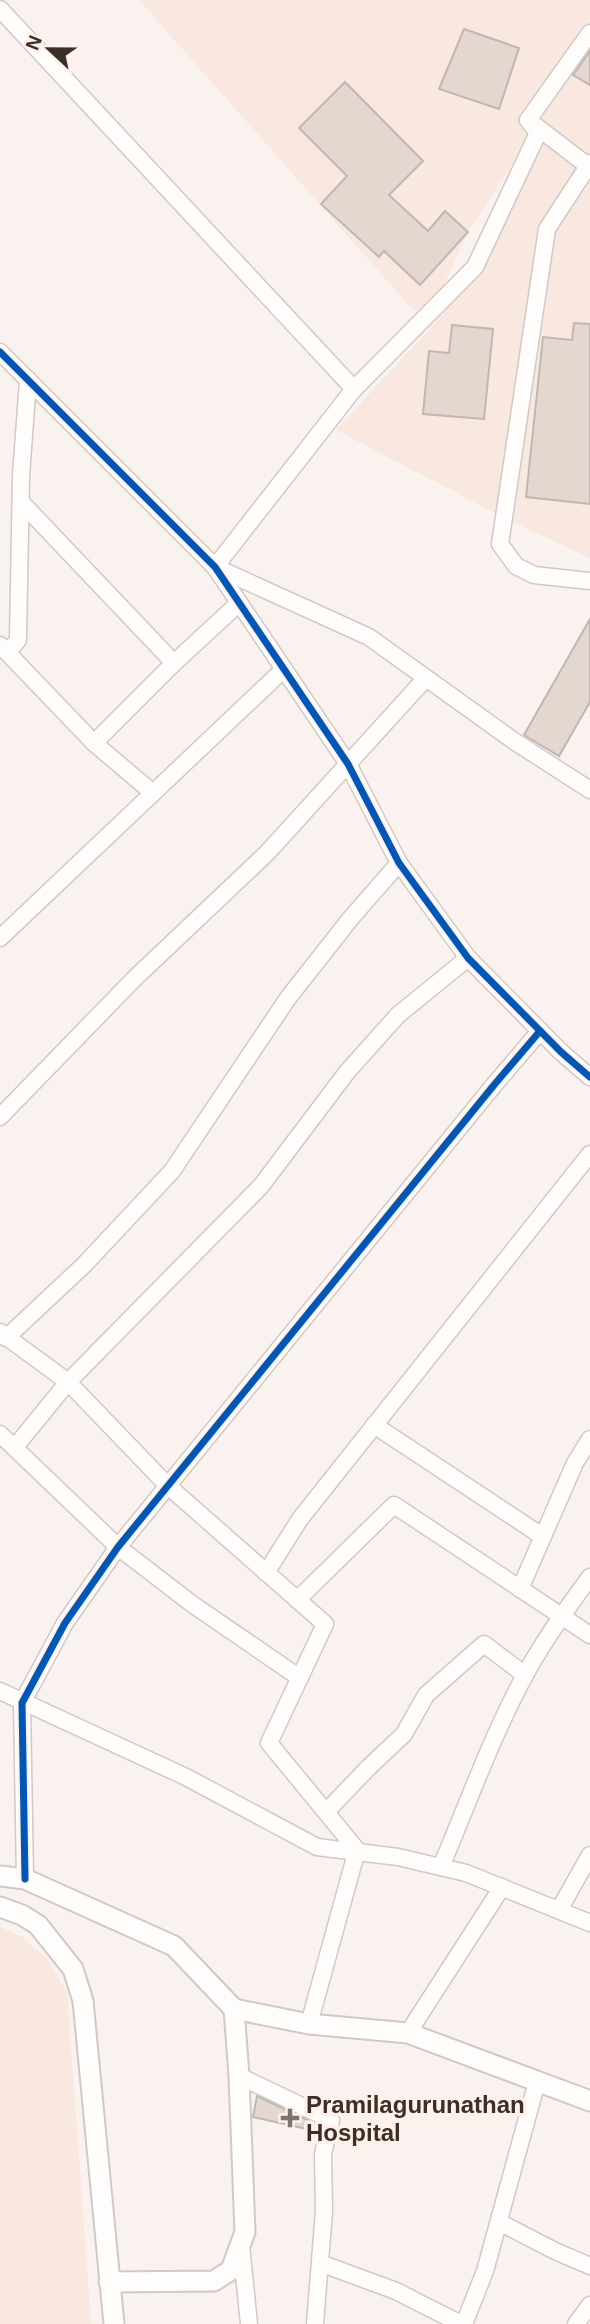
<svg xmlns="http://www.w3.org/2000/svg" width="590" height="2324" font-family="Arial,sans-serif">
	<rect width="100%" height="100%" fill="#f9f2ee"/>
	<g fill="#f8e8df">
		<path d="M139 0H590V558L509 520 336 430 446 311 541 143 564 123 514 161 468 232 439 295 414 311Z"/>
		<path d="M0 1927 21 1936 48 1960 67 1992 91 2324H0Z"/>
	</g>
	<g fill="#e3d7d0" stroke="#bfb7b2" stroke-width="2">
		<path d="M464 29 519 48 499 109 439 89Z"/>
		<path d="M590 51V85L573 75Z"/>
		<path d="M345 82 423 161 389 195 428 231 445 211 468 232 420 285 384 251 379 257 321 204 347 176 299 128Z"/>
		<path d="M574 323 590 324V504L526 497 543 337 572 340Z"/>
		<path d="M452 325 493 329 484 419 423 414 429 351 449 353Z"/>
		<path d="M590 619V702L559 756 524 735Z"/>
		<path d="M257 2096 318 2125 316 2131 253 2117Z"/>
	</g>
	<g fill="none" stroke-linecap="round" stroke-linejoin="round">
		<g stroke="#d1c9c4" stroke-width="19">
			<g id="minor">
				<path d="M0 9 354 389"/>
				<path d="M590 163 547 229 500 544 516 566 534 575 590 581"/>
				<path d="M588 166 528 120 590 33"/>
				<path d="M0 352 215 567 348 764 399 863 468 958 561 1052 590 1077"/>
				<path d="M21 502 174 663"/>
				<path d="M215 567 354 389 475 267 538 133 528 120"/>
				<path d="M215 567 369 637 514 741 590 790"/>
				<path d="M0 645 94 743 153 793"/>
				<path d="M8 652 18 640 21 476 28 380"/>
				<path d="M94 743 174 663 239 603"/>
				<path d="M0 938 284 669"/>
				<path d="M0 1117 134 979 267 853 426 678"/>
				<path d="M0 1332 68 1382 168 1486 325 1624 269 1743 357 1850 309 2024"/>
				<path d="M6 1338 84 1265 172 1171 288 998 351 918 399 863"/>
				<path d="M374 1425 542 1536"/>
				<path d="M0 1434 118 1547 192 1604 300 1678"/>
				<path d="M15 1447 68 1382 261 1186 347 1072 398 1015 468 958"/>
				<path d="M266 1573 300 1519 590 1154"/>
				<path d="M520 1589 575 1463 590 1439"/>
				<path d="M297 1600 394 1505 590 1635"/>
				<path d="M0 1691 186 1777 317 1847 398 1857 466 1873 590 1923"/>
				<path d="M326 1812 368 1768 404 1734 426 1695 484 1644 525 1675"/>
				<path d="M441 1867C468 1803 492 1736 525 1675 543 1641 567 1608 590 1577"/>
				<path d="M25 1879 22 1703 65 1623 118 1547 494 1085 540 1031"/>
				<path d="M559 1910 590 1855"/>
				<path d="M408 2033 502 1887"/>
				<path d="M239 2076 331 2120 323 2154 324 2211 315 2324"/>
				<path d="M499 2222 555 2251 590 2266"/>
				<path d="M241 2245 249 2324"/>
				<path d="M320 2263 396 2291 461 2324"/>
				<path d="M464 2324 485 2271 537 2082"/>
				<path d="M576 2324 590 2305"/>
			</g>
		</g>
		<g stroke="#d1c9c4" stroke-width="23">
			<g id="tertiary">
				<path d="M0 1876 25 1879 174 1946 234 2009 239 2076 245 2232 231 2270 214 2281 109 2282"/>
				<path d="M0 1907 22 1915 38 1925 73 1969 83 2001 114 2324"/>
				<path d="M234 2009 309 2024 408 2033 590 2101"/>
			</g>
		</g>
		<use href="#minor" stroke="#fefdfc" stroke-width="16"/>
		<use href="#tertiary" stroke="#fefdfc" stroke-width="19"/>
		<g stroke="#fdf1ea" stroke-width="11">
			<g id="cycleway">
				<path d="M0 352 215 567 348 764 399 863 468 958 561 1052 590 1077"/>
				<path d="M25 1879 22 1703 65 1623 118 1547 494 1085 540 1031"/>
			</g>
		</g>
		<use href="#cycleway" stroke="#0057b8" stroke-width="7"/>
	</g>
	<path fill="#7e736d" stroke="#fdf1ea" stroke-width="2.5" d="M286.5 2107.5h7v7h7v7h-7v7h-7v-7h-7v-7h7z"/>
	<g text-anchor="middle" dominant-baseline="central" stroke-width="7" stroke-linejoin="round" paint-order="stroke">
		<g font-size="24" font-weight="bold" fill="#3b2f28" stroke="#fdf1ea" text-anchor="start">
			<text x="306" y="2104">Pramilagurunathan<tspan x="306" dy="28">Hospital</tspan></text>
		</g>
	</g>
	<g transform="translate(49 49) rotate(292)" stroke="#fdf1ea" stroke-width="5" paint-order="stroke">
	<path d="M0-5L12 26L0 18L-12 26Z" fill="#3b2f28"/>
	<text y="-10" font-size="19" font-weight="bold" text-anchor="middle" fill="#3b2f28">N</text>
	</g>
</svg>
